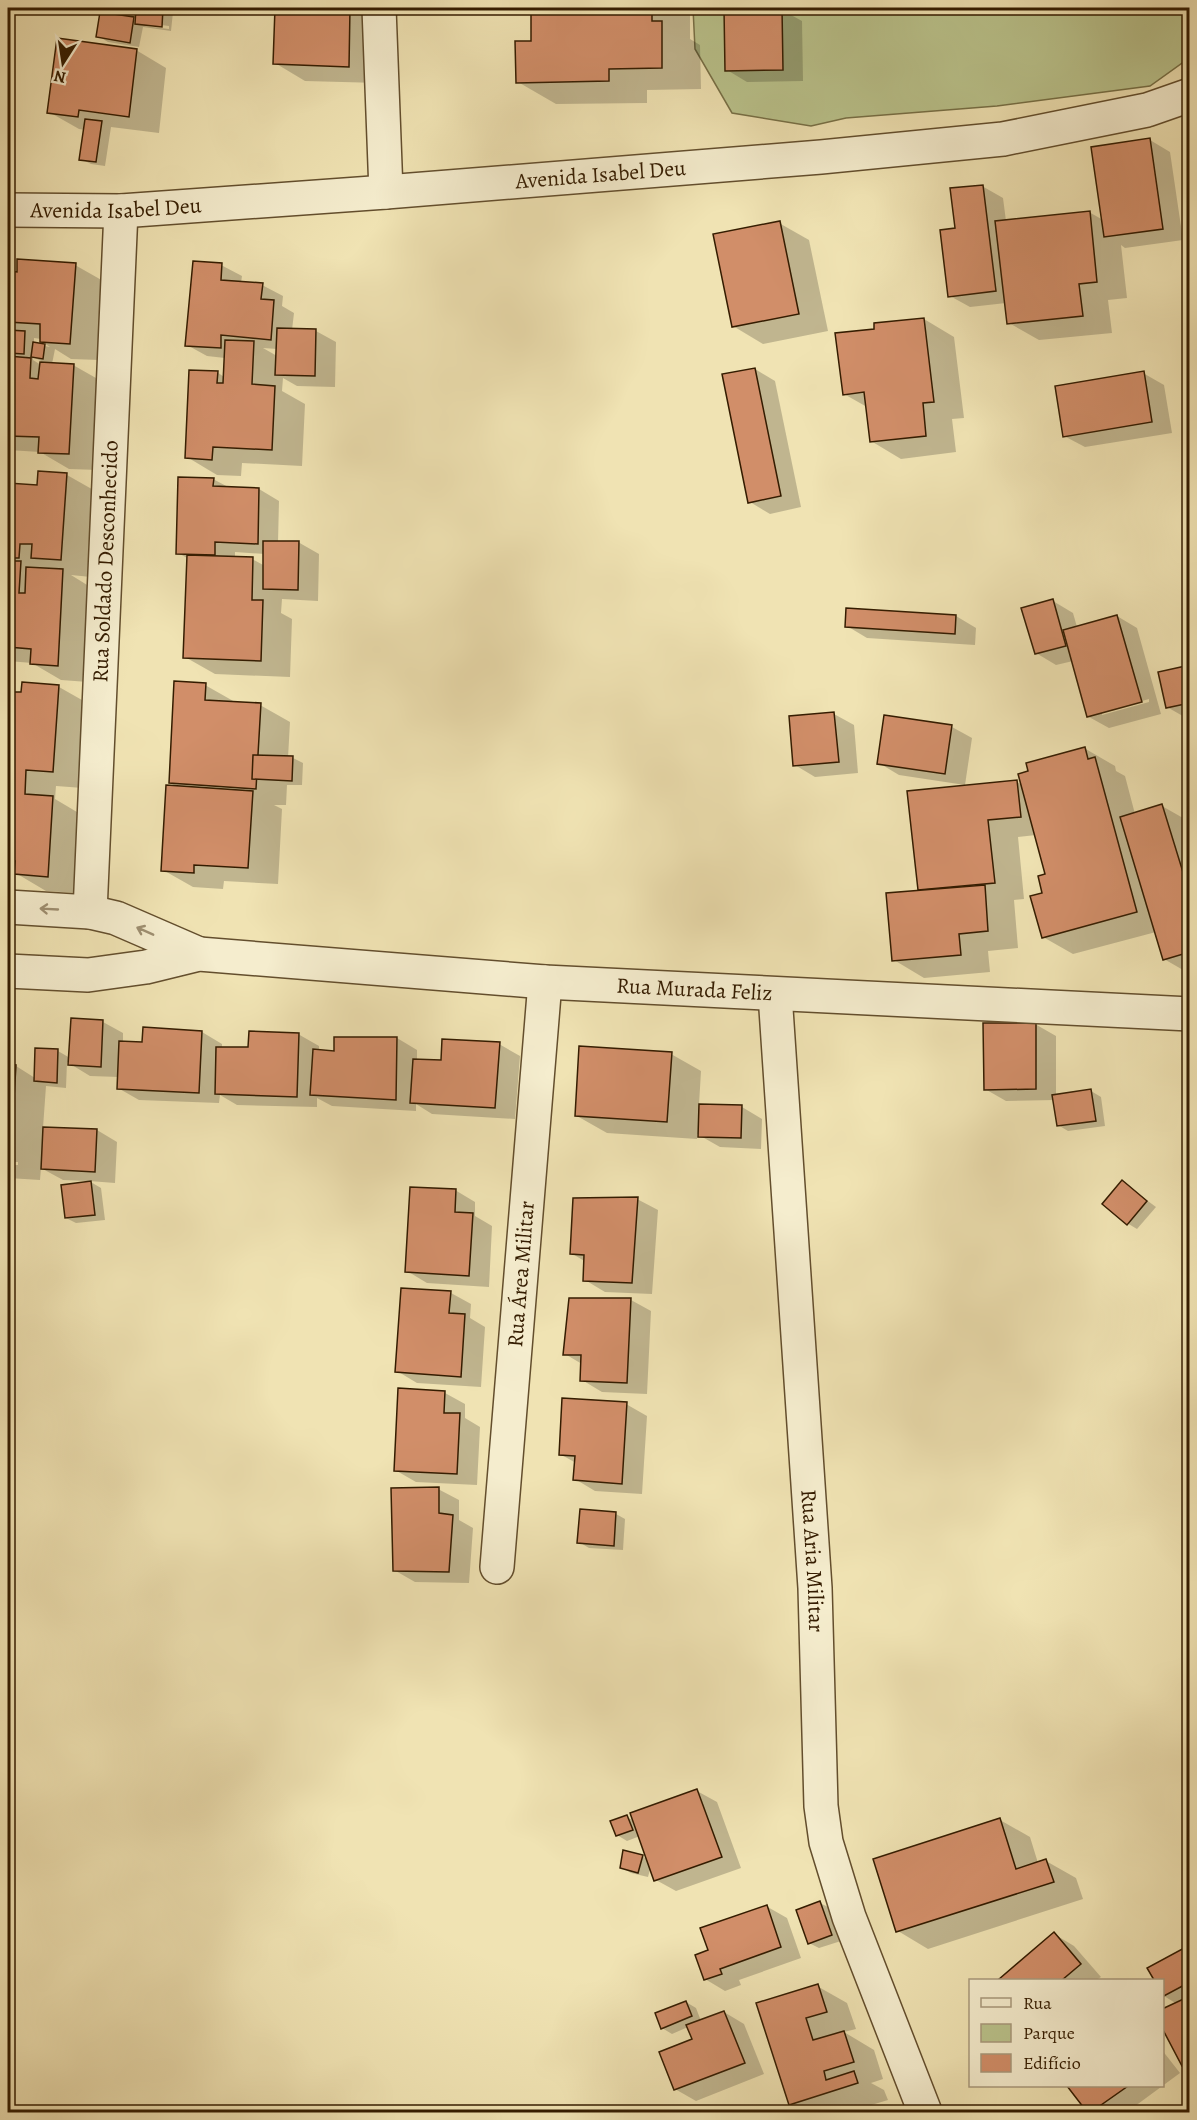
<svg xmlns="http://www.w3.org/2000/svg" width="1197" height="2120" font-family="Alegreya,serif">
	<rect width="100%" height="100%" fill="#f0e3b3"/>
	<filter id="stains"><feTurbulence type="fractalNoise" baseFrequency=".00333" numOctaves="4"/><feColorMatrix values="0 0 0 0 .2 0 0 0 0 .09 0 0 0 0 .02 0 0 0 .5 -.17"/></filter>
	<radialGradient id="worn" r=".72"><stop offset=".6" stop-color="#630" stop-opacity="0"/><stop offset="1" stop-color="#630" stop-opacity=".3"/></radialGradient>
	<path fill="#bac38c" stroke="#777046" stroke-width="1.5" d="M693 8H1189V58L1150 86 997 106 846 118 811 126 732 113 695 49Z"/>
	<g fill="#0003" fill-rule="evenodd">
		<path d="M102 8H131L130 13Z"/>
		<path d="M138 8H166L173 12 171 31 143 27 139 47 108 42 98 36 133 19 137 21ZM145 23 169 26V29L145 26Z"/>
		<path d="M276 8H380L379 83 305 81 275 63Z"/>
		<path d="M532 8H690V39L700 45 701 89 647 90V103L556 104 518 82 533 42Z"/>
		<path d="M782 10 802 21 803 81 747 82 727 70Z"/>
		<path d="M136 50 166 68 159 133 111 127 105 166 91 164 81 159 85 130 79 129 49 112Z"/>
		<path d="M1150 140 1170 152 1183 240 1125 248 1121 245 1127 298 1108 300 1112 333 1039 340 1009 323 1006 303 970 307 950 296 957 229 982 186 1003 198 1006 221 1089 212 1103 220Z"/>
		<path d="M779 223 809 240 828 331 763 344 733 326Z"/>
		<path d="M75 265 105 282 100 360 71 359 55 349 52 364 73 365 103 382 99 470 69 469 40 452 8 450V273H18ZM34 338 41 339V341L50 347 34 344ZM33 357 41 361V365L33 360Z"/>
		<path d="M221 265 242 276 241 283 262 285 283 296 282 306 294 313 292 330 316 331 336 342 335 387 297 386 283 378 282 391 305 404 302 466 242 463 241 476 217 475 187 457 217 372 224 377 225 358 207 356 187 345ZM263 348 277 349V356Z"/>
		<path d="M924 319 954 337 964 418 952 419 956 452 901 459 871 441 867 407 844 394 876 330Z"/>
		<path d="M755 369 775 381 801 507 770 514 750 502Z"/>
		<path d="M1143 373 1164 385 1172 433 1085 447 1064 436Z"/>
		<path d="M67 475 97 492 91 577 71 575 92 588 88 682 61 680 32 663 8 661V485L38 487Z"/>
		<path d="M213 479 230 488 259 489 279 501 278 543 298 542 319 554 318 601 282 599 281 613 292 619 290 677 215 674 185 657 189 559 178 553ZM235 552 265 554V566L252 559 235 558Z"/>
		<path d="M1053 601 1073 613 1077 627 1117 616 1137 628 1161 714 1109 728 1089 717 1073 661 1056 665 1036 653ZM1149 699V702L1102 715V712Z"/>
		<path d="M956 616 976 628 975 645 867 638 847 626Z"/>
		<path d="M1190 667V718L1188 719 1167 707Z"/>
		<path d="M205 685 235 702 260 705 290 722 288 758H293L303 763 302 785H287L286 805H274L282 809 278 884 224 881 223 889 193 887 163 870 179 788 170 783Z"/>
		<path d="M59 687 89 704 83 788 56 786 55 799 82 815 77 893 46 891 19 875 8 874V693L22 694Z"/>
		<path d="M834 714 854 725 858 773 815 777 795 765Z"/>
		<path d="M886 717 952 727 972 738 965 785 899 775 879 763Z"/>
		<path d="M1084 748 1115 766 1116 771 1125 776 1135 814 1162 806 1190 822V974L1164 959 1156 932 1073 954 1043 937 1047 875 1036 835 1018 837 1024 899 1014 900 1018 948 988 951 990 972 924 978 894 960 920 892 909 792 1017 782 1022 785Z"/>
		<path d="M103 1022 123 1033V1043L144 1044 202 1032 222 1044V1048L250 1049 298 1034 319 1046V1051L335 1053 336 1038H397L417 1050V1060L442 1062 499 1044 520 1056 515 1119 432 1114 416 1104V1111L332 1106 317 1098V1107L237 1105 220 1095 219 1103 139 1100 118 1088 119 1077 90 1076 67 1062 66 1088 46 1086 43 1128 97 1130 117 1142 115 1183 89 1181 101 1188 105 1220 76 1223 66 1218 87 1181 63 1180 41 1168 40 1180 8 1178V1165H18V1162H8V1066H16L35 1078 37 1050 58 1051 70 1058Z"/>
		<path d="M1035 1024 1056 1036V1096L1091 1091 1101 1097 1105 1126 1068 1131 1058 1125 1055 1100 1006 1101 985 1089Z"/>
		<path d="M671 1054 701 1071 699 1105 742 1107 762 1119 761 1149 720 1147 697 1134V1139L607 1133 577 1116Z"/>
		<path d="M1122 1182 1156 1207 1137 1229 1127 1223Z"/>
		<path d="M455 1190 475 1202V1216L492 1226 489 1287 427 1283 407 1271Z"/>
		<path d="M637 1199 658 1210 652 1294 605 1292 585 1280 586 1262 571 1253Z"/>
		<path d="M451 1293 471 1304 470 1318 485 1327 481 1387 417 1383 397 1371Z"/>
		<path d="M631 1300 651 1311 647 1394 602 1392 582 1380V1364L565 1354Z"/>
		<path d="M445 1393 465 1404V1418L480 1427 477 1485 416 1482 395 1470Z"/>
		<path d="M626 1404 647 1416 642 1494 595 1491 575 1479 576 1463 560 1454Z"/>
		<path d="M438 1489 459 1500V1520L473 1528 469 1583 415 1582 394 1570Z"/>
		<path d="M616 1514 625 1519 623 1550 589 1548 579 1542Z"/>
		<path d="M697 1791 717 1802 741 1868 676 1891 656 1880 651 1866 648 1877 631 1873 621 1867 642 1856 648 1860 640 1836 627 1841 617 1835 627 1817 634 1821Z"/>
		<path d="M1000 1820 1030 1837 1038 1863 1046 1861 1076 1878 1083 1899 928 1949 898 1931Z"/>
		<path d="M820 1903 830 1908 841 1941 819 1948 809 1943Z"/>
		<path d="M766 1906 787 1918 801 1958 739 1980 741 1985 725 1991 705 1979 710 1951Z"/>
		<path d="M1054 1934 1074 1946 1101 1977 1096 1980H1000Z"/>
		<path d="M1186 1949 1190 1951V2069L1183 2065 1177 2004 1164 1996 1162 1980H1155L1149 1969Z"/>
		<path d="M817 1986 847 2003 856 2029 844 2032 874 2050 883 2079 871 2083 884 2090 888 2100 848 2112H805L790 2104 758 2004Z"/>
		<path d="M686 2002 696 2008 701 2021 724 2012 744 2024 764 2074 696 2101 675 2089 694 2040 688 2027 672 2034 662 2028Z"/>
		<path d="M1162 2050 1180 2073 1127 2112H1089L1069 2086H1162Z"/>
	</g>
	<g fill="#d18e69" stroke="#341c00" stroke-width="1.5">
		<path d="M136 8H163L162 27 135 24Z"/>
		<path d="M275 8H350L349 67 273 64Z"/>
		<path d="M531 8H652V21H662V68L609 69V81L516 83 515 41H531Z"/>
		<path d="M782 8 783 70 725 71 724 9Z"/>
		<path d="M100 12 134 17 130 43 96 37Z"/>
		<path d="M57 38 137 49 129 117 79 110 78 117 47 113Z"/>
		<path d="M85 119 102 121 96 162 79 160Z"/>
		<path d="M1150 138 1163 229 1104 237 1091 147Z"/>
		<path d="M983 185 996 291 948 297 940 230 955 228 950 188Z"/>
		<path d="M1090 211 1097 282 1079 284 1083 316 1007 324 995 221Z"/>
		<path d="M780 221 799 314 732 327 713 234Z"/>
		<path d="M17 259 76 263 70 344 40 342V324L8 322V271L17 272Z"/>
		<path d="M193 261 222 263 221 280 263 283 261 299 274 300 271 340 221 335V348L185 346Z"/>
		<path d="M924 318 934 402 923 403 926 436 870 442 864 392 843 395 835 333 874 329V323Z"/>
		<path d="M277 328 316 329 315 376 275 375Z"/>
		<path d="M8 330 25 331 24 354 8 353Z"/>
		<path d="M225 340 254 341 252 384 275 386 272 450 213 447 212 460 185 458 189 370 218 371 217 383H223Z"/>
		<path d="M33 342 45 344 43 359 31 357Z"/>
		<path d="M8 356 31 358 30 378 38 379 40 362 74 364 69 454 38 453 39 437 8 436Z"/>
		<path d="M755 368 781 496 748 503 722 374Z"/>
		<path d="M1144 371 1152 422 1063 437 1055 386Z"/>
		<path d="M38 471 67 473 61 560 31 558 32 544H20L19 558H8V483L37 485Z"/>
		<path d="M178 477 214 478 213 486 259 488 258 544 215 542V555L176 554Z"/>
		<path d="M263 541H299L298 590 263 589Z"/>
		<path d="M187 555 253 557 252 600H263L261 661 183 658Z"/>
		<path d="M8 561H21L19 593H25L26 567 63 569 58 666 30 664 31 649 8 647Z"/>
		<path d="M1053 599 1066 646 1035 654 1021 608Z"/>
		<path d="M846 608 956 615 955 634 845 627Z"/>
		<path d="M1117 615 1142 702 1087 717 1063 630Z"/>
		<path d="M1190 665V703L1166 708 1158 672Z"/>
		<path d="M174 681 206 683 205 700 261 703 256 789 169 783Z"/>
		<path d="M22 682 59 685 53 772 26 770 25 794 53 796 48 877 14 874 15 861 8 860V692H21Z"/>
		<path d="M834 712 839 762 793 766 789 716Z"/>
		<path d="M884 715 952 725 945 774 877 764Z"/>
		<path d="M1085 747 1088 759 1095 757 1137 912 1042 938 1030 896 1042 893 1038 876 1045 874 1018 774 1028 771 1026 763Z"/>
		<path d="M253 755 293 756 292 781 252 779Z"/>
		<path d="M1017 780 1021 817 988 820 995 883 918 890 907 791Z"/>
		<path d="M166 785 253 791 248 868 194 865V873L161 871Z"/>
		<path d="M1162 804 1190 895V952L1163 960 1120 817Z"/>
		<path d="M985 885 988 931 959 934 961 955 892 961 886 893Z"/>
		<path d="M71 1018 103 1020 101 1067 68 1065Z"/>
		<path d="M983 1023H1036V1089L984 1090Z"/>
		<path d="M143 1027 202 1031 199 1093 117 1089 119 1041 142 1042Z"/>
		<path d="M249 1031 299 1033 297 1097 215 1094 216 1047H248Z"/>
		<path d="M334 1037H397L396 1100 310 1095 313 1049 334 1051Z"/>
		<path d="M442 1039 500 1042 495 1108 410 1103 413 1059 441 1060Z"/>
		<path d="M579 1046 672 1052 667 1122 575 1116Z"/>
		<path d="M35 1048 58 1049 57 1083 34 1081Z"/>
		<path d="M8 1064 16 1065 10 1163H8Z"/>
		<path d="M1091 1089 1096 1121 1057 1126 1052 1095Z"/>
		<path d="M699 1104 742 1105 741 1138 698 1137Z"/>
		<path d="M43 1127 97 1129 95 1172 41 1169Z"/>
		<path d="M1122 1180 1147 1201 1127 1225 1102 1204Z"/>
		<path d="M91 1181 95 1215 65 1218 61 1185Z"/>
		<path d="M410 1187 456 1189 455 1212 473 1213 469 1276 405 1272Z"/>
		<path d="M638 1197 632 1283 583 1281 584 1255 570 1254 573 1198Z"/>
		<path d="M401 1288 451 1291 449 1313 465 1314 461 1377 395 1372Z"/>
		<path d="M569 1298H631L627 1383 580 1381 581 1355H563Z"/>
		<path d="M398 1388 445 1391 444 1413H460L457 1474 394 1471Z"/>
		<path d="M562 1398 627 1402 622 1484 573 1480 575 1456 559 1455Z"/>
		<path d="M439 1487V1513L453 1515 449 1572 393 1571 391 1488Z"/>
		<path d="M580 1509 616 1512 614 1546 577 1543Z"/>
		<path d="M697 1789 722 1857 654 1881 630 1813Z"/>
		<path d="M627 1815 633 1830 616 1836 610 1821Z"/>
		<path d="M1000 1818 1016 1869 1046 1859 1054 1882 896 1932 873 1859Z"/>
		<path d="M623 1850 643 1855 638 1873 620 1868Z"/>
		<path d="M820 1901 832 1935 808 1944 796 1910Z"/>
		<path d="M767 1905 781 1947 720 1969 722 1974 704 1980 695 1955 708 1950 700 1928Z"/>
		<path d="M1054 1932 1081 1964 1062 1980H998Z"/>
		<path d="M1186 1947 1190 1953V1982L1162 1997V1980H1154L1147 1968Z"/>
		<path d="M818 1984 827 2012 806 2018 813 2040 844 2031 854 2062 824 2071 826 2080 854 2071 858 2083 789 2105 756 2003Z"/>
		<path d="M1190 1996V2063L1182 2066 1162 2028V2009Z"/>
		<path d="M686 2001 692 2016 661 2029 655 2013Z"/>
		<path d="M724 2011 745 2063 674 2090 659 2052 692 2039 686 2025Z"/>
		<path d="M1067 2086H1128L1091 2112H1087Z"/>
	</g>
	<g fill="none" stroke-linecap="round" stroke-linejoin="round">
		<g stroke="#634e2d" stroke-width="36">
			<g id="minor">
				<path d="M379 8 386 192"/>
				<path id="s1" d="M8 210 121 211 386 192 821 157 1003 139 1147 110 1190 95"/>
				<path id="s2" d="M90 912 121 211"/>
				<path id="s3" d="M775 994 815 1588 821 1806 826 1842 849 1917 925 2112"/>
				<path id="s4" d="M497 1567 545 982"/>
			</g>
		</g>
		<g stroke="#634e2d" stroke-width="36">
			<g id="tertiary">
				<path d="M8 907 90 912 116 918 199 954"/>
				<path id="s5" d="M8 971 88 975 146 967 199 954 545 982 1190 1014"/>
			</g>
		</g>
		<use href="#minor" stroke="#f5edce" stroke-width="33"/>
		<use href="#tertiary" stroke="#f5edce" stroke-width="33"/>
	</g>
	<defs><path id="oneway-shaft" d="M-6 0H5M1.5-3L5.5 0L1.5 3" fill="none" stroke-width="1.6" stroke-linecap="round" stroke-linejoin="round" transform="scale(1.5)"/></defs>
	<g stroke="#9e8f71">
		<use href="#oneway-shaft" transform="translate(49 909) rotate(-177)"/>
		<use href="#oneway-shaft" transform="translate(145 931) rotate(-156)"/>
	</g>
	<g text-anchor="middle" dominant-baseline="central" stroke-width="4.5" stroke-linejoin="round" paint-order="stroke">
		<g font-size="22" fill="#341c00" stroke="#f5edce">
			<text stroke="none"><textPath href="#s1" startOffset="594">Avenida Isabel Deu</textPath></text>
			<text stroke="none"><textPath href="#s1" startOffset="108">Avenida Isabel Deu</textPath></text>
			<text stroke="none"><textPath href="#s2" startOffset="351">Rua Soldado Desconhecido</textPath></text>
			<text stroke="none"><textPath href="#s5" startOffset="690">Rua Murada Feliz</textPath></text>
			<text stroke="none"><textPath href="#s4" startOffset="294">Rua Área Militar</textPath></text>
			<text stroke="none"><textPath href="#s3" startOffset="568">Rua Aria Militar</textPath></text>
		</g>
	</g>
	<rect width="1197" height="2120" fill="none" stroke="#f0e3b3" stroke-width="30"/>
	<rect x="9" y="9" width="1179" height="2102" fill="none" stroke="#341c00" stroke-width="3"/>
	<rect x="15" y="15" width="1167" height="2090" fill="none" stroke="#341c00" stroke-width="1.5"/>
	<rect x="969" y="1979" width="195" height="108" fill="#f5edce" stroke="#a8997c" stroke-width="1.5"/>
	<rect x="981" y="1998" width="30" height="9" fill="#f5edce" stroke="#a8997c" stroke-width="1.5"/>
	<text x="1023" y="2009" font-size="18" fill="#341c00">Rua</text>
	<rect x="981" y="2024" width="30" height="18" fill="#bac38c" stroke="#a8997c" stroke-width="1.5"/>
	<text x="1023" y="2039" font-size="18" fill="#341c00">Parque</text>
	<rect x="981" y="2054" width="30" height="18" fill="#d18e69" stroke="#a8997c" stroke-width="1.5"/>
	<text x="1023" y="2069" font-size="18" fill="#341c00">Edifício</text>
	<g transform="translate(63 63) rotate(192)" stroke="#f5edce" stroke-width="4.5" paint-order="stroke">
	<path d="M0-4.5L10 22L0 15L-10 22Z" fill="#341c00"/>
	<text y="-9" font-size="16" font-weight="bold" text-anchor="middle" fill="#341c00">N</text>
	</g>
	<rect width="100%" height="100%" filter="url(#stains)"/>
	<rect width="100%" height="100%" fill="url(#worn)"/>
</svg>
